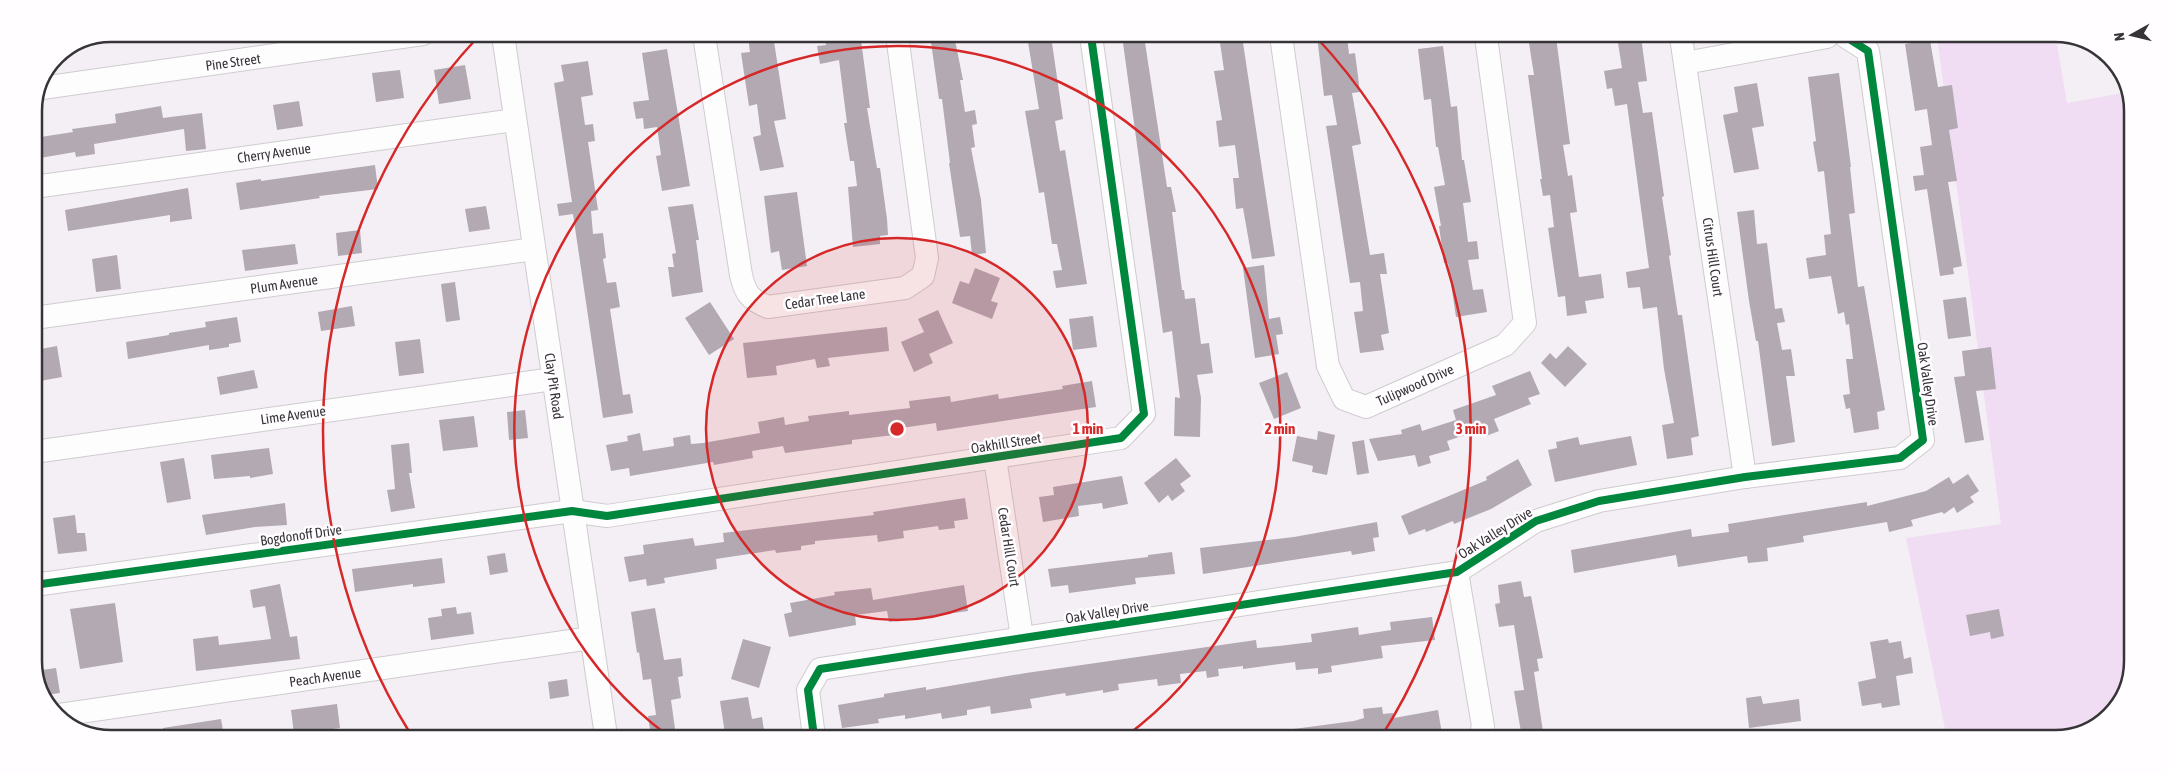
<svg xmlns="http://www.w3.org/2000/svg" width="2167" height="773" font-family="'Asap Condensed',sans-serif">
	<rect width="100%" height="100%" fill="#f4eff5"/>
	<path fill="#f1ddf3" d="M1937 37 2056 38 2067 103 2128 92 2133 106 2129 686 2103 723 2056 739H1947L1906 538 2001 524Z"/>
	<g fill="#b2a9b3">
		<path d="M759 35H773L786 119 774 121 784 167 760 171 753 137 761 135 757 104 749 106 741 53 750 52 748 37Z"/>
		<path d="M824 35H851L852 42 861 40 870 108H867L877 168H880L887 219 888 235 880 236V244L853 247 848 187 857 186 854 161H850L844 123H847L839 60 820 64 817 46 826 45Z"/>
		<path d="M930 35H954L963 80H960L965 112 975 110 977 124 972 125 975 147 971 148 981 200 986 253 972 255 970 236 960 237 949 163H950L942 99H939Z"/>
		<path d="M1027 36H1051L1063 119 1055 121 1060 151 1065 150 1087 284 1056 288 1053 271 1062 270 1057 244H1052L1044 192 1039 193 1025 111 1039 109Z"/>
		<path d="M1122 36H1144L1167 187H1171L1176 212H1172L1182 290H1184L1185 299 1195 298 1201 344 1209 343 1213 373 1197 375 1201 398 1200 437 1174 436 1175 397 1180 398 1172 331 1163 333Z"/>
		<path d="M1219 36H1242L1275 256 1252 259 1243 208 1236 209 1233 178H1239L1235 145 1219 147 1216 121 1222 120 1214 71 1224 70Z"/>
		<path d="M1317 36H1347L1349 54 1355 53 1360 92 1352 93 1361 144 1352 146 1370 255 1384 253 1387 274H1380L1389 333 1381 335 1384 350 1360 353 1354 312 1363 311 1360 282 1350 283 1326 126 1337 125 1332 95 1324 96Z"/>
		<path d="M1528 37H1556L1570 144 1563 145 1568 176 1572 175 1577 212 1570 213 1579 277 1601 274 1604 298 1585 301 1587 313 1567 316 1565 296 1558 297 1548 228 1554 227 1550 195 1543 196 1540 179H1542L1528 75H1534Z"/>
		<path d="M1617 37H1641L1647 81 1638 82 1643 113 1652 112 1664 196 1662 197 1671 255 1669 256 1678 315H1682L1699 436 1691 438 1693 455 1667 459 1662 425 1674 423 1664 369 1657 307 1643 309 1640 287 1628 288 1626 272 1649 268 1627 104 1615 106 1612 88 1607 89 1604 71 1622 68Z"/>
		<path d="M1930 40 1938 87 1952 85 1958 128 1949 130 1957 181 1948 182 1962 266 1953 268 1954 274 1940 276 1927 189 1915 191 1913 176 1924 175 1920 147 1932 145 1927 109 1915 111 1905 44Z"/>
		<path d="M1443 46 1451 107 1457 106 1462 160H1464L1471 202 1463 203 1468 242 1477 241 1479 259 1468 260 1473 290 1483 289 1487 312 1456 317 1448 263H1444L1439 226H1441L1434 187 1445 185 1438 147H1436L1431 99 1424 100 1418 49Z"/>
		<path d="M667 49 690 186 662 191 656 156 661 155 657 127 644 129 643 118 636 119 633 102 649 100 642 53Z"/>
		<path d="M588 61 593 95 581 97 585 125 593 124 595 141 588 142 598 210 591 211 593 234 603 233 606 258 603 259 607 283 616 282 620 307 610 309 623 395 630 394 633 413 603 418 573 214 559 216 557 204 572 202 554 83 564 81 561 65Z"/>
		<path d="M465 65 471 99 439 104 434 70Z"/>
		<path d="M400 70 404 98 376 102 372 73Z"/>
		<path d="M1839 73 1851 167H1850L1855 213 1849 214 1858 287 1864 286 1885 410 1877 412 1879 429 1854 433 1850 408 1846 409 1843 395 1850 394 1846 359H1853L1849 324 1846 325 1844 312 1838 314 1831 276 1809 279 1806 258 1826 255 1824 235 1831 234 1824 171 1818 172 1813 142 1816 141 1808 77Z"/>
		<path d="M1757 83 1764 126 1752 128 1759 169 1734 173 1723 115 1738 112 1734 87Z"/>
		<path d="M299 101 303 126 277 130 273 105Z"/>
		<path d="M161 106 163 118 202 113 206 149 186 151 184 129 94 144 95 154 76 157 75 152 34 159V138L73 132 72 129 116 123 115 114Z"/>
		<path d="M375 165 378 189 319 196 320 198 240 210 236 183 261 179V181Z"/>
		<path d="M188 188 192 219 170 222V215L68 231 65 210Z"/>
		<path d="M797 192 807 266 782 270 779 251 771 253 764 196Z"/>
		<path d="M693 204 699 240H696L703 292 672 297 668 267H674L672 254 676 253 668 207Z"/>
		<path d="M486 206 490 229 469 232 465 209Z"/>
		<path d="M1754 210 1757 244 1767 243 1775 309 1782 308 1785 322 1777 323 1782 350 1791 349 1795 376H1786L1795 442 1772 446 1758 341H1756L1749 301 1737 212Z"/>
		<path d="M360 230 362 253 338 256 336 233Z"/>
		<path d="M295 244 298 264 245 271 242 250Z"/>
		<path d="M117 255 121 289 96 292 92 259Z"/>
		<path d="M1264 265 1269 319 1280 317 1283 334 1276 335 1279 354 1255 358 1243 268Z"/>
		<path d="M975 268 1000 278 991 301 998 303 992 319 952 303 960 281 969 284Z"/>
		<path d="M455 282 460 320 446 322 441 284Z"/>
		<path d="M1966 297 1971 336 1948 339 1943 300Z"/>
		<path d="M710 302 734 339 709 355 685 318Z"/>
		<path d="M352 306 355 326 321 331 318 312Z"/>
		<path d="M938 310 953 343 929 354 933 363 914 372 901 342 924 332 918 319Z"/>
		<path d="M1093 316 1097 347 1073 350 1069 319Z"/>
		<path d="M237 317 241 342 229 344V347L209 350V345L128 359 126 342 169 335V333L206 327 205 322Z"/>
		<path d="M887 327 889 351 828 358 830 366 817 368 815 359 776 366 777 375 747 378 743 343Z"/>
		<path d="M420 339 424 373 399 376 395 342Z"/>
		<path d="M57 346 62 377 40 381 35 350Z"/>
		<path d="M1568 346 1587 364 1565 387 1541 363 1550 353 1556 359Z"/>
		<path d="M1991 347 1996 389 1976 391 1984 440 1965 443 1954 377 1965 376 1962 351Z"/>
		<path d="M254 370 258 388 220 395 217 377Z"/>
		<path d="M1530 371 1540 394 1528 398 1531 404 1494 419 1499 431 1486 436 1483 429 1447 441 1450 450 1429 456 1431 463 1418 467 1415 455 1378 461 1369 439 1402 434 1401 430 1420 424 1422 431 1456 420 1453 410 1496 395 1492 386Z"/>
		<path d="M1287 372 1301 408 1274 419 1259 383Z"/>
		<path d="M1092 381 1096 407 937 431 936 423 901 428 902 434 852 440V444L785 453 783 446 752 451 753 458 714 465 713 462 630 476 629 468 611 471 606 445 628 441 627 436 640 433 643 451 674 446 673 438 690 435 691 444 703 443 760 433 758 422 784 417 785 425 809 421 808 416 849 411V415L910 408 909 401 950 396 951 402 998 394 999 399 1063 389 1062 386Z"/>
		<path d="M525 410 528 438 509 440 507 412Z"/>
		<path d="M474 416 478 447 443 451 439 420Z"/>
		<path d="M1318 431 1335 435 1327 475 1312 472 1313 466 1292 461 1297 436 1317 440Z"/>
		<path d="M1631 436 1637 465 1555 482 1548 450 1557 448 1556 442 1578 437 1580 445Z"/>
		<path d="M1364 440 1369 473 1357 475 1352 442Z"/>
		<path d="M409 443 412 473H409L415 508 391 512 387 490 395 489 391 445Z"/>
		<path d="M269 448 273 474 250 478V476L214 479 211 455Z"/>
		<path d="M184 458 191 499 167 503 160 462Z"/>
		<path d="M1176 458 1191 476 1180 484 1185 491 1172 501 1168 495 1159 503 1144 483Z"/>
		<path d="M1518 459 1532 485 1491 509 1454 524 1453 521 1426 532 1425 529 1409 535 1401 516 1487 480 1486 477Z"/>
		<path d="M1968 474 1979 491 1970 497 1974 502 1957 513 1954 507 1944 514 1942 512 1911 520 1913 526 1889 532 1887 522 1803 536 1804 542 1767 548 1768 561 1748 563 1747 556 1678 567 1676 555 1574 573 1571 550 1691 529 1692 537 1729 532 1728 524 1867 502V506L1926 491 1949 477 1953 484Z"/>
		<path d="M1122 476 1128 504 1103 509 1102 503 1078 506 1079 516 1043 522 1039 497 1054 495 1053 487Z"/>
		<path d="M965 498 968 519 954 521 955 528 939 530 938 526 903 531 904 538 878 542 877 535 815 541V544L801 546V550L776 553 775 550 716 559 717 569 664 578 665 583 647 586 646 579 629 582 624 557 644 554 643 545 693 538 695 546 724 542 723 533 874 515 873 512Z"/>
		<path d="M285 503 287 525 255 527 206 535 202 515Z"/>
		<path d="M75 515 77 533H85L87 551 58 554 53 518Z"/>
		<path d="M1377 522 1379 537 1373 538 1375 551 1352 555 1351 551 1203 574 1200 548 1294 537Z"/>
		<path d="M1172 552 1175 574 1135 578 1136 584 1069 593 1068 585 1051 587 1048 569 1148 557V555Z"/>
		<path d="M505 553 508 572 490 575 487 556Z"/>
		<path d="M442 558 445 583 413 587V584L355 592 352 569Z"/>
		<path d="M1521 581 1524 597 1531 596 1543 658 1537 659 1539 671 1534 672 1544 738H1522L1514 691 1524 690 1514 625 1499 627 1495 604 1500 603 1498 585Z"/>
		<path d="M280 584 290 637 297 636 300 659 196 671 193 639 218 636 219 645 271 639 265 606 253 608 250 590Z"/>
		<path d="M964 585 968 611 889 622 887 611 855 615 856 625 789 637 784 614 792 612 790 603 835 595 834 592 871 588 873 600Z"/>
		<path d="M115 603 123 662 80 669 70 609Z"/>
		<path d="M456 607 457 614 471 612 474 634 431 640 428 618 442 616 441 609Z"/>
		<path d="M655 608 664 660 681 658 683 676 678 677 681 698 671 700 676 736H651L648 716 656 715 651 679 643 680 639 652 637 653 631 612Z"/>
		<path d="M1999 609 2004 636 1991 639 1990 632 1970 636 1966 615Z"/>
		<path d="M1432 617 1435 640 1381 646 1383 658 1331 666 1332 672 1318 674V668L1296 670 1295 662 1243 669V666L1218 669 1219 676 1207 678 1206 671 1180 674 1181 683 1158 686 1157 679 1118 684 1119 690 1103 693V690L1066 696 1065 693 1030 699 1032 708 991 714 990 706 967 710V715L942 719 941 713 905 719V715L878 719 879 723 842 728 838 705 884 697V694L926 687V690L1026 673 1256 640 1257 648 1279 646 1312 642 1311 634 1358 627 1359 635 1391 630 1390 622Z"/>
		<path d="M743 639 771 647 759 688 731 679Z"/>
		<path d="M1888 639 1889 643 1901 641 1904 659 1911 657 1913 673 1896 676 1900 705 1882 708 1881 703 1862 706 1858 682 1876 678 1870 642Z"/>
		<path d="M56 668 60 693 45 695 35 671Z"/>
		<path d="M567 679 569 696 550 699 548 682Z"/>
		<path d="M1761 696 1763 704 1799 699 1801 721 1749 728 1746 698Z"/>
		<path d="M748 697 752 719 762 717 765 737H734L733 733 725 734 720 701Z"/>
		<path d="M337 704 340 728 294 734 291 710Z"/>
		<path d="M1382 707 1383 714 1393 713 1394 718 1438 710 1442 734 1418 738H1286V730L1354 721 1364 718 1363 709Z"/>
		<path d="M221 719 224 736 164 735 163 728Z"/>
	</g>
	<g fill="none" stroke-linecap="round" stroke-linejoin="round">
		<g stroke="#cfcbcf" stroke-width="24">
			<g id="minor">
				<path d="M503 35 606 736"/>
				<path d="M704 35 741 275C745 293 750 300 768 307L905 288 923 276 927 258 897 35"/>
				<path d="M1281 36 1328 366 1344 399 1366 407 1505 345 1525 323 1486 37"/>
				<path d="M1681 37 1745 477"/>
				<path d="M1685 63 1827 37"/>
				<path d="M42 88 423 34"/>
				<path d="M34 187 515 120"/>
				<path d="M34 318 534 249"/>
				<path d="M34 452 553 379"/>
				<path d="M995 458 1022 637"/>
				<path d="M1457 572 1483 726 1480 738"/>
				<path d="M34 585 572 511 607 516 1121 438 1144 414 1091 36"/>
				<path d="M59 715 591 638"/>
				<path d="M814 737 808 690 820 669 1457 572 1536 521 1599 501 1745 477 1900 458 1923 440 1868 51 1846 37"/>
			</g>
		</g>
		<use href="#minor" stroke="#fdfdfe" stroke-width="22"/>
		<g stroke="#fffdff" stroke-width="11">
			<g id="cycleway">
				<path d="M34 585 572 511 607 516 1121 438 1144 414 1091 36"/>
				<path d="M814 737 808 690 820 669 1457 572 1536 521 1599 501 1745 477 1900 458 1923 440 1868 51 1846 37"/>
			</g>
		</g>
		<use href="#cycleway" stroke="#00873e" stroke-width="8"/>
	</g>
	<circle cx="897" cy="429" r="191" fill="#d62828" fill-opacity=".12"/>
	<g fill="none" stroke="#d62828" stroke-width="2.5">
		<circle cx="897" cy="429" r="191"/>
		<path d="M667 735A383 383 0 1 1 1125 737"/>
		<path d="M410 733A574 574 0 0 1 477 38M1317 38A574 574 0 0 1 1381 737"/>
	</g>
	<g text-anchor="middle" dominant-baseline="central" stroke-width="5" stroke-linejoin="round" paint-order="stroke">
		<g font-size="14" fill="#373437" stroke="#fffdff">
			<text transform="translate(233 62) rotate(-8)">Pine Street</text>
			<text transform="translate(274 153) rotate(-8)">Cherry Avenue</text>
			<text transform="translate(1713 257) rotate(82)">Citrus Hill Court</text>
			<text transform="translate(284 284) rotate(-8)">Plum Avenue</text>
			<text transform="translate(825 299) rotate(-8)">Cedar Tree Lane</text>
			<text transform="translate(1928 384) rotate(82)">Oak Valley Drive</text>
			<text transform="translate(1415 385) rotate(-24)">Tulipwood Drive</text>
			<text transform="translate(554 386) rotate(82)">Clay Pit Road</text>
			<text transform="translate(293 415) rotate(-8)">Lime Avenue</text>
			<text transform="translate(1006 443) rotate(-9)">Oakhill Street</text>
			<text transform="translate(1495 533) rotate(-32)">Oak Valley Drive</text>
			<text transform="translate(301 535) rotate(-8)">Bogdonoff Drive</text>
			<text transform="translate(1009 547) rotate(81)">Cedar Hill Court</text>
			<text transform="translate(1107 612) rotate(-9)">Oak Valley Drive</text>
			<text transform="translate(325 677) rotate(-8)">Peach Avenue</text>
		</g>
	</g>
	<path d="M0 0H2167V773H0ZM111 42H2055A69 69 0 0 1 2124 111V661A69 69 0 0 1 2055 730H111A69 69 0 0 1 42 661V111A69 69 0 0 1 111 42Z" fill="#fffdff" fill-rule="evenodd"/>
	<path fill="none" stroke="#373437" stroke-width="2.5" d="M111 42H2055A69 69 0 0 1 2124 111V661A69 69 0 0 1 2055 730H111A69 69 0 0 1 42 661V111A69 69 0 0 1 111 42Z"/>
	<circle cx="897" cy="429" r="8" fill="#d62828" stroke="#fffdff" stroke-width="2.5"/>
	<g font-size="15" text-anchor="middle" font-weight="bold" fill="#d62828" stroke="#fffdff" stroke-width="5" stroke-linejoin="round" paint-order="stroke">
		<text x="1088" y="434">1 min</text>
		<text x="1280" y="434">2 min</text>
		<text x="1471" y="434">3 min</text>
	</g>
	<g transform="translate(2132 35) rotate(262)" stroke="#fffdff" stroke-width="4" paint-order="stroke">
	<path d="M0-4L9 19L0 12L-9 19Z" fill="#373437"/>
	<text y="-8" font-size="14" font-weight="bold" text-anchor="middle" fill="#373437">N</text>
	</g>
</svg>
